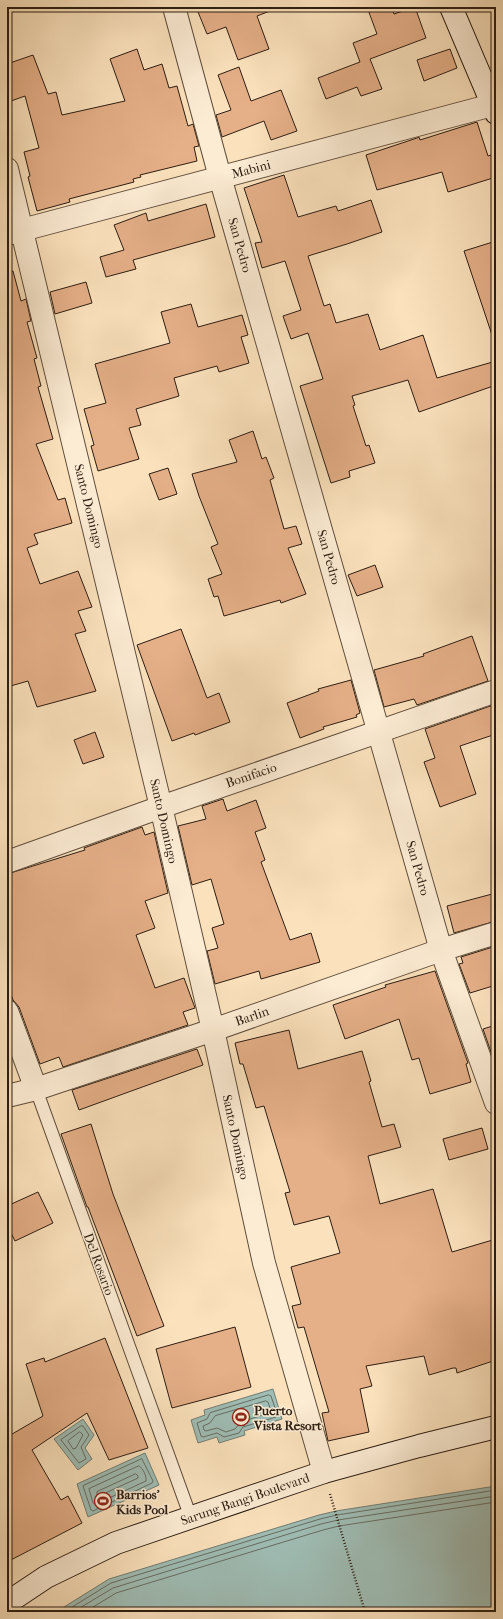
<svg xmlns="http://www.w3.org/2000/svg" width="503" height="1619" font-family="'IM FELL French Canon',serif">
	<rect width="100%" height="100%" fill="#fbe2bd"/>
	<filter id="stains"><feTurbulence type="fractalNoise" baseFrequency=".005" numOctaves="4"/><feColorMatrix values="0 0 0 0 .2 0 0 0 0 .09 0 0 0 0 .02 0 0 0 .5 -.17"/></filter>
	<radialGradient id="worn" r=".72"><stop offset=".6" stop-color="#630" stop-opacity="0"/><stop offset="1" stop-color="#630" stop-opacity=".3"/></radialGradient>
	<g fill="#9fbdb5" stroke="#717d73">
		<path d="M273 1389 282 1419 244 1431 245 1435 219 1443 217 1437 198 1443 191 1420 205 1415 204 1410Z"/>
		<path d="M83 1419 94 1435 85 1448 92 1459 78 1470 54 1439Z"/>
		<path d="M145 1453 159 1485 88 1517 77 1484Z"/>
		<path d="M496 1486V1612H56L109 1579 319 1515 336 1511Z"/>
	</g>
	<g fill="none" stroke-linecap="round" stroke-linejoin="round">
		<g stroke="#666d63" stroke-width="1">
			<path d="M269 1395 271 1396 277 1414 276 1417 243 1427 239 1433 224 1437 217 1433 203 1437 201 1436 197 1423 207 1419 210 1413Z"/>
			<path d="M266 1401 268 1402 271 1411 269 1413 241 1422 235 1429 226 1432 217 1428 206 1431 204 1430 203 1426 210 1423 215 1416Z"/>
			<path d="M81 1426H83L89 1435 81 1447 86 1459 79 1463 61 1440Z"/>
			<path d="M80 1432 83 1435 76 1448 73 1449 68 1441Z"/>
			<path d="M142 1459 153 1481 152 1483 93 1511 91 1510 83 1486Z"/>
			<path d="M139 1466C143 1468 147 1477 146 1481L96 1504 93 1503 89 1489Z"/>
			<path d="M136 1474 138 1476V1478L99 1496 97 1495V1492Z"/>
			<path d="M64 1612 111 1583 320 1519 337 1515 496 1490"/>
			<path d="M73 1612 113 1588 321 1524 338 1520 496 1496"/>
			<path d="M85 1612 116 1593 323 1530 339 1526 496 1502"/>
		</g>
	</g>
	<g fill="#e5af88" stroke="#2c1d11">
		<path d="M196 7H275V9L257 16 269 49 238 60 226 27 207 34Z"/>
		<path d="M367 7H391L394 14 415 7 426 38 370 59 382 89 361 96 357 87 326 99 318 78 360 62 353 43 377 34Z"/>
		<path d="M137 49 144 70 162 64 169 88 177 86 188 126 193 124 199 146 194 147 197 161 140 175 141 177 133 179 134 182 69 199 70 202 37 211 28 177 30 176 24 152 39 148 25 96 11 101 7 90V64L33 55 48 94 56 92 62 115 125 101 110 59Z"/>
		<path d="M450 49 457 68 424 81 417 60Z"/>
		<path d="M239 67 251 101 281 90 297 131 271 140 264 121 222 137 216 115 231 110 218 75Z"/>
		<path d="M477 122 488 156 491 155 496 169V177L448 192 442 172 377 190 366 155 417 138 419 137 420 140Z"/>
		<path d="M284 175 298 217 336 206 338 211 371 200 382 232 347 244 308 256 324 306 330 304 336 323 368 314 380 350 423 335 437 378 496 361V385L419 412 408 380 352 396 355 405 353 406 366 446 369 445 375 463 349 471 350 477 331 483 300 386 323 379 308 333 291 339 283 316 301 310 285 261 262 268 255 243 262 242 244 188Z"/>
		<path d="M206 204 215 237 133 260 136 269 106 277 100 257 124 250 114 225 146 213 148 221Z"/>
		<path d="M496 241V335H492L464 251Z"/>
		<path d="M13 271 21 301 26 299 31 321 27 322 37 358 34 359 41 386 38 387 53 439 36 444 58 500 65 498 72 523 34 534 38 544 27 548 40 584 78 571 92 607 78 611 86 631 75 634 96 691 37 707 28 681 7 687V272Z"/>
		<path d="M86 282 92 303 55 314 50 292Z"/>
		<path d="M191 304 198 327 242 315 248 335 241 337 249 363 219 372 217 366 174 378 179 396 136 409 141 425 129 428 139 459 98 471 91 446 94 445 84 409 106 403 95 364 170 343 161 312Z"/>
		<path d="M253 431 262 459 266 457 274 478 270 480 284 529 296 526 302 544 288 548 306 594 281 603 280 600 224 616 218 596 214 597 208 579 222 574 211 547 218 544 199 496 192 474 237 462 229 440Z"/>
		<path d="M168 468 177 494 159 500 149 474Z"/>
		<path d="M375 565 383 587 357 596 348 575Z"/>
		<path d="M181 629 207 698 219 693 230 722 195 735 194 733 172 741 137 645Z"/>
		<path d="M472 636 488 681 417 705 414 699 384 707 374 670 424 656 423 654Z"/>
		<path d="M351 680 360 713 356 715 357 717 323 727 324 729 300 738 287 703 319 691 318 689Z"/>
		<path d="M496 704V734L460 746 476 794 440 807 424 762 435 758 425 729Z"/>
		<path d="M95 732 104 757 83 764 74 740Z"/>
		<path d="M223 799 227 811 256 800 266 828 255 832 265 860 261 862 290 940 311 933 320 962 261 979 259 971 215 984 207 951 218 948 212 928 224 924 211 879 192 885 178 826 206 819 202 806Z"/>
		<path d="M142 827 145 835 154 832 168 893 145 901 155 928 136 935 155 988 184 978 195 1008 183 1012 188 1025 63 1067 59 1057 40 1064 19 1007 13 1000 7 983V874L85 850 84 848Z"/>
		<path d="M496 893V921L454 933 447 906Z"/>
		<path d="M496 946V985L470 993 459 964 463 963 461 957Z"/>
		<path d="M435 971 468 1063 466 1064 471 1082 430 1094 419 1058 412 1060 399 1019 345 1039 333 1005 386 987 385 985Z"/>
		<path d="M496 1025V1053L492 1055 483 1029Z"/>
		<path d="M289 1030 298 1069 362 1051 371 1081 369 1082 382 1127 394 1124 401 1147 368 1156 380 1204 433 1189 452 1252 496 1239V1360L457 1373 456 1368H453L429 1375 424 1356 366 1366 372 1386 360 1389 369 1432 328 1441 322 1413 329 1412 304 1327 298 1328 292 1306 301 1304 291 1267 340 1253 329 1216 294 1225 285 1193 290 1192 264 1106 256 1108 243 1064H240L235 1043Z"/>
		<path d="M197 1049 203 1065 79 1110 72 1090Z"/>
		<path d="M91 1124 113 1194 164 1326 137 1336 88 1207H87L61 1134Z"/>
		<path d="M482 1128 488 1149 449 1160 443 1139Z"/>
		<path d="M38 1192 53 1223 15 1241 7 1225V1206Z"/>
		<path d="M235 1327 251 1387 172 1408 156 1349Z"/>
		<path d="M105 1338 148 1448 109 1460 87 1413 32 1450 61 1500 68 1496 82 1523 7 1562V1437L43 1416 26 1364 44 1358 45 1362Z"/>
	</g>
	<g fill="none" stroke-linecap="round" stroke-linejoin="round">
		<g stroke="#604e3c" stroke-width="14">
			<path id="lane" d="M36 1089 191 1518"/>
		</g>
		<g stroke="#604e3c" stroke-width="24">
			<g id="street">
				<path d="M174 7 220 177 441 950 496 1103"/>
				<path d="M7 169 161 807 213 1030 264 1263 324 1472"/>
				<path d="M7 234 496 104"/>
				<path d="M7 862 161 807 496 691"/>
				<path d="M7 1011 36 1089"/>
				<path d="M7 1096 36 1089 213 1030 441 950 496 933"/>
			</g>
		</g>
		<g stroke="#2c1d11" stroke-width="24">
			<g id="secondary">
				<path d="M451 7 496 113"/>
				<path d="M7 1603 46 1577 116 1543 324 1472 419 1446 496 1427"/>
			</g>
		</g>
		<path stroke="#2c1d11" stroke-width="2.5" stroke-dasharray="1 2" stroke-linecap="butt" d="M330 1494 365 1612"/>
		<use href="#lane" stroke="#fcecd4" stroke-width="12"/>
		<use href="#street" stroke="#fcecd4" stroke-width="22"/>
		<use href="#secondary" stroke="#fcecd4" stroke-width="22"/>
	</g>
	<defs>
		<g id="stadium-ring" transform="scale(0.9)"><circle r="9.5" fill="#fcecd4" stroke="#8f2418" stroke-width="1.5"/><path d="M0-5a6.5 5 0 1 0 0 10a6.5 5 0 1 0 0-10ZM-3.5-1.8h7v3.6h-7Z" fill="#8f2418"/></g>
	</defs>
	<g fill-rule="evenodd">
		<use href="#stadium-ring" x="241" y="1417"/>
		<use href="#stadium-ring" x="103" y="1501"/>
	</g>
	<g text-anchor="middle" dominant-baseline="central" stroke-width="3" stroke-linejoin="round" paint-order="stroke">
		<g font-size="13" fill="#2c1d11" stroke="#fcecd4">
			<text transform="translate(251 169) rotate(-15)">Mabini</text>
			<text transform="translate(240 245) rotate(74)">San Pedro</text>
			<text transform="translate(89 506) rotate(76)">Santo Domingo</text>
			<text transform="translate(329 557) rotate(74)">San Pedro</text>
			<text transform="translate(251 775) rotate(-19)">Bonifacio</text>
			<text transform="translate(164 821) rotate(77)">Santo Domingo</text>
			<text transform="translate(418 868) rotate(74)">San Pedro</text>
			<text transform="translate(252 1016) rotate(-19)">Barlin</text>
			<text transform="translate(236 1137) rotate(78)">Santo Domingo</text>
			<text transform="translate(99 1264) rotate(70)">Del Rosario</text>
			<text transform="translate(245 1499) rotate(-19)">Sarung Bangi Boulevard</text>
		</g>
		<g font-size="13" font-weight="bold" fill="#2c1d11" stroke="#fcecd4" text-anchor="start">
			<text x="254" y="1410">Puerto<tspan x="254" dy="15">Vista Resort</tspan></text>
			<text x="116" y="1494">Barrios'<tspan x="116" dy="15">Kids Pool</tspan></text>
		</g>
	</g>
	<rect width="503" height="1619" fill="none" stroke="#fbe2bd" stroke-width="24"/>
	<rect x="8" y="8" width="487" height="1603" fill="none" stroke="#2c1d11" stroke-width="2"/>
	<rect x="12" y="12" width="479" height="1595" fill="none" stroke="#2c1d11"/>
	<rect width="100%" height="100%" filter="url(#stains)"/>
	<rect width="100%" height="100%" fill="url(#worn)"/>
</svg>
